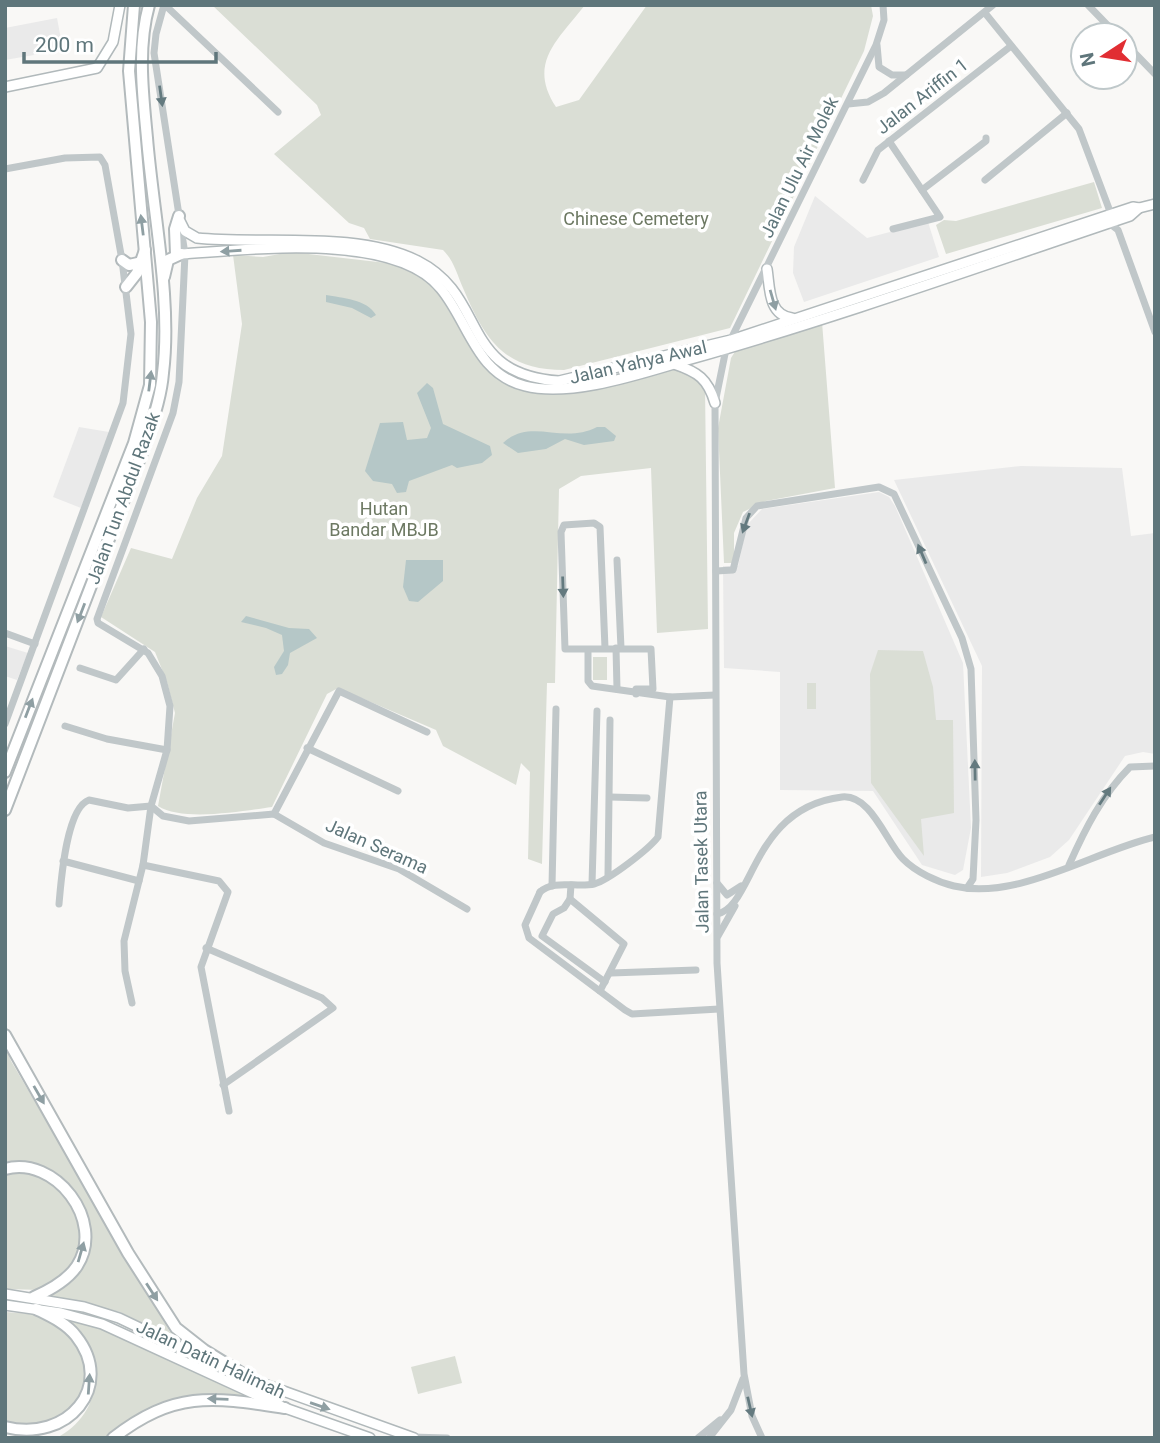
<svg xmlns="http://www.w3.org/2000/svg" width="1160" height="1443" font-family="Roboto,sans-serif">
	<rect width="100%" height="100%" fill="#f9f8f6"/>
	<g fill="#eaeaea">
		<path d="M57 18 63 50 5 60V28Z"/>
		<path d="M815 196 867 238 928 222 939 257 804 302 793 273 794 247Z"/>
		<path d="M79 427 109 432 81 508 53 497Z"/>
		<path d="M1021 466 1122 468 1131 536 1155 533V754L1143 752 1125 756 1069 840 1050 857 1007 873 981 877 982 666 894 480Z"/>
		<path d="M879 492 889 497 895 506 963 663 971 828 963 870 955 875 922 865 873 791 780 790V672L724 668 723 566H738L747 525 762 509Z"/>
		<path d="M5 646 28 653 17 680 5 676Z"/>
	</g>
	<g fill="#daded5">
		<path d="M212 5H585C558 40 527 63 556 107L579 100 647 5H871L873 16 864 51 730 328 564 370C504 370 485 340 463 288 457 274 454 261 443 250L370 239 364 228 349 223 274 154 321 115 317 105Z"/>
		<path d="M1094 182 1102 208 946 254 936 225 944 220 956 221Z"/>
		<path d="M291 252 404 265 432 283 471 347 517 387 538 393 592 387 670 369 690 370 705 387 708 629 657 633 651 468 581 476 559 489 555 683H547L542 864 528 859 530 772 521 763 516 785 443 746 436 730 338 688 327 694 272 807C243 811 183 822 158 806L175 713 167 682 155 652 101 617 131 548 172 559 197 498 222 456 242 324 233 255 263 257Z"/>
		<path d="M822 322 835 488 766 501 743 512 734 533V563H724L718 428 731 358 736 350Z"/>
		<path d="M878 650 923 651 933 687 936 720H953L954 813 921 819 924 856 871 783 870 674Z"/>
		<rect x="593" y="657" width="14" height="23"/>
		<rect x="807" y="683" width="9" height="26"/>
		<path d="M5 1044 11 1061 170 1332 190 1348 120 1312 46 1296 88 1248C75 1204 67 1150 5 1165Z"/>
		<path d="M31 1171 61 1188 80 1222 81 1246 69 1272 41 1290 5 1289V1172Z"/>
		<path d="M5 1312C16 1313 29 1313 38 1316 67 1324 94 1357 86 1388 83 1401 65 1417 56 1427L5 1423Z"/>
		<path d="M51 1316C124 1327 192 1369 257 1401L198 1396 108 1438H56C87 1423 104 1388 90 1354 85 1341 62 1326 51 1316Z"/>
		<path d="M455 1356 462 1383 418 1394 411 1367Z"/>
	</g>
	<g fill="#b5c7c7">
		<path d="M326 295C342 298 367 299 376 315L371 318 352 308 326 302Z"/>
		<path d="M427 383 433 388 443 424 490 446 492 455 482 463 457 468 452 465 409 481 406 492 397 493 392 484 373 481 365 471 380 423 403 422 407 440 427 438 431 428 417 393Z"/>
		<path d="M597 427H605L616 436 614 441 584 445 565 439 546 449 518 453 503 443C531 417 562 445 597 427Z"/>
		<path d="M406 560H443V581L418 602 409 601 403 587Z"/>
		<path d="M246 616 289 628 309 629 317 638 290 653 288 665 282 674 276 675 274 667 284 651 282 635 266 628 241 622Z"/>
	</g>
	<g fill="none" stroke-linecap="round" stroke-linejoin="round">
		<g stroke="#b1b9bb" stroke-width="12">
			<g id="major">
				<path d="M5 87 97 68 113 42 120 5"/>
				<path d="M180 221 185 231 197 238C263 245 356 230 418 261 489 297 458 374 559 381L731 340 1133 207 1139 208 1155 204"/>
				<path d="M181 254C247 250 395 231 441 289 469 323 476 374 525 386 573 398 645 372 691 359 839 317 984 265 1130 216L1139 208"/>
				<path d="M767 269C770 288 768 315 792 318"/>
				<path d="M674 364C698 372 708 379 715 403"/>
				<path d="M5 1294 84 1307 119 1318 230 1371"/>
				<path d="M5 1305 61 1313 102 1324 285 1408 370 1438"/>
				<path d="M250 1379 414 1438"/>
			</g>
		</g>
		<g stroke="#b3babc" stroke-width="14">
			<g id="highway">
				<path d="M176 254 175 229 179 216"/>
				<path d="M122 260 129 265 138 263"/>
				<path d="M164 277 168 260 181 254"/>
				<path d="M126 287 137 273 145 250"/>
				<path d="M5 772 134 443 150 385 151 322 129 71 134 5"/>
				<path d="M5 810 145 445C152 422 161 398 163 373 172 301 153 212 147 138 143 95 137 48 149 5"/>
				<path d="M5 1035 128 1253 176 1328 204 1350 256 1382"/>
				<path d="M5 1169C55 1155 106 1221 77 1266 67 1281 50 1290 34 1297"/>
				<path d="M5 1427C68 1443 116 1386 76 1336 66 1323 50 1316 36 1309"/>
				<path d="M113 1438C175 1390 213 1397 285 1408"/>
			</g>
		</g>
		<g stroke="#c0c7c9" stroke-width="7">
			<path d="M165 5 278 112"/>
			<path d="M1088 5 1117 35"/>
			<path d="M985 13 1079 129 1111 214"/>
			<path d="M1125 43 1155 74"/>
			<path d="M877 45 879 67 892 75H906"/>
			<path d="M848 104 868 102 884 93 993 5"/>
			<path d="M889 141 940 217 893 229"/>
			<path d="M5 169 65 158 100 157 105 165 122 260 131 334 123 403 5 724"/>
			<path d="M863 180 878 150 1011 46"/>
			<path d="M985 180 1067 113"/>
			<path d="M922 190 986 141V138"/>
			<path d="M1109 223 1118 230 1155 332"/>
			<path d="M617 560 621 648"/>
			<path d="M716 571 733 570 746 518 757 506 879 487 894 494 962 638 971 669 976 820 973 879 967 888"/>
			<path d="M5 633 35 644"/>
			<path d="M605 648 600 527 594 523 564 525 561 532 565 649H651L653 689H636V694"/>
			<path d="M616 648 617 689"/>
			<path d="M588 650V681L592 686 670 697 715 695"/>
			<path d="M80 668 116 680 144 649"/>
			<path d="M65 726 107 739 167 750"/>
			<path d="M307 748 398 791"/>
			<path d="M610 797 647 798"/>
			<path d="M274 814 339 691 427 732"/>
			<path d="M63 861 139 881"/>
			<path d="M143 865 219 881 228 892 201 967 229 1111"/>
			<path d="M1069 865C1085 829 1102 795 1130 767L1155 766"/>
			<path d="M608 875 610 720"/>
			<path d="M717 883 727 895 741 886"/>
			<path d="M592 884 597 711"/>
			<path d="M571 885 570 899 624 944 600 991"/>
			<path d="M552 886 556 709"/>
			<path d="M540 892C554 879 577 888 594 884 609 880 649 849 658 837L670 697"/>
			<path d="M540 892 525 925 529 938 625 1010 632 1014 719 1009"/>
			<path d="M570 899 564 908 553 914 542 936 605 982"/>
			<path d="M59 904C61 882 66 808 89 800L128 808 151 806 163 816 189 821 274 814 324 843 399 869 467 909"/>
			<path d="M717 914C754 907 751 808 842 797 871 794 886 842 903 859 916 872 937 882 954 886 1018 901 1094 851 1155 837"/>
			<path d="M718 936 735 906"/>
			<path d="M206 948 322 998 333 1008 223 1085"/>
			<path d="M611 973 696 970"/>
			<path d="M132 1003 125 971 124 941 143 865 151 806 167 750 170 706 162 676 148 653 98 623 97 619 173 413 179 382 185 254 154 53 156 34 164 5"/>
			<path d="M411 1437 447 1438"/>
			<path d="M698 1438 720 1420"/>
			<path d="M709 1438 731 1410 743 1379"/>
			<path d="M762 1438 752 1416 744 1374 717 963 715 403 726 349 876 45 884 20 883 5"/>
		</g>
		<use href="#major" stroke="#fff" stroke-width="9"/>
		<use href="#highway" stroke="#fff" stroke-width="10"/>
	</g>
	<defs><path id="oneway-solid" d="M-6-.8H1V-3.2L6.5 0L1 3.2V.8H-6Z" transform="scale(1.75)"/></defs>
	<g fill="#647a7f">
		<use href="#oneway-solid" transform="translate(161 96) rotate(82)"/>
		<use href="#oneway-solid" transform="translate(746 523) rotate(110)"/>
		<use href="#oneway-solid" transform="translate(922 554) rotate(-113)"/>
		<use href="#oneway-solid" transform="translate(563 587) rotate(88)"/>
		<use href="#oneway-solid" transform="translate(975 770) rotate(-91)"/>
		<use href="#oneway-solid" transform="translate(1105 796) rotate(-57)"/>
		<use href="#oneway-solid" transform="translate(750 1407) rotate(77)"/>
	</g>
	<g fill="#8f9fa3">
		<use href="#oneway-solid" transform="translate(142 225) rotate(-97)"/>
		<use href="#oneway-solid" transform="translate(231 251) rotate(176)"/>
		<use href="#oneway-solid" transform="translate(773 300) rotate(74)"/>
		<use href="#oneway-solid" transform="translate(150 381) rotate(-83)"/>
		<use href="#oneway-solid" transform="translate(81 613) rotate(111)"/>
		<use href="#oneway-solid" transform="translate(29 708) rotate(-69)"/>
		<use href="#oneway-solid" transform="translate(39 1095) rotate(60)"/>
		<use href="#oneway-solid" transform="translate(81 1252) rotate(-74)"/>
		<use href="#oneway-solid" transform="translate(152 1292) rotate(57)"/>
		<use href="#oneway-solid" transform="translate(89 1384) rotate(-86)"/>
		<use href="#oneway-solid" transform="translate(218 1399) rotate(-178)"/>
		<use href="#oneway-solid" transform="translate(320 1406) rotate(19)"/>
	</g>
	<g text-anchor="middle" dominant-baseline="central" stroke-width="7" stroke-linejoin="round" paint-order="stroke">
		<g font-size="18" fill="#5f767b" stroke="#fff">
			<text transform="translate(922 96) rotate(-38)">Jalan Ariffin 1</text>
			<text transform="translate(799 167) rotate(-64)">Jalan Ulu Air Molek</text>
			<text transform="translate(638 362) rotate(-13)">Jalan Yahya Awal</text>
			<text transform="translate(123 498) rotate(-70)">Jalan Tun Abdul Razak</text>
			<text transform="translate(377 846) rotate(24)">Jalan Serama</text>
			<text transform="translate(701 862) rotate(-91)">Jalan Tasek Utara</text>
			<text transform="translate(211 1359) rotate(25)">Jalan Datin Halimah</text>
		</g>
		<g font-size="18" fill="#6d7963" stroke="#fff">
			<text x="636" y="218">Chinese Cemetery</text>
			<text x="384" y="508">Hutan<tspan x="384" dy="21">Bandar MBJB</tspan></text>
		</g>
	</g>
	<rect width="1160" height="1443" fill="none" stroke="#5f767b" stroke-width="14"/>
	<g transform="translate(1104 56) rotate(258)"><circle r="33" fill="#ffffff" stroke="#bfc8ca" stroke-width="2"/>
	<path d="M0-5L12 26L0 18L-12 26Z" fill="#e12e33"/>
	<text y="-10" font-size="19" font-weight="bold" text-anchor="middle" fill="#5f767b">N</text>
	</g>
	<path d="M24 52v10h192v-10" fill="none" stroke="#5f767b" stroke-width="3.5"/>
	<text x="35" y="52" font-size="21" fill="#5f767b" stroke="#ffffff" stroke-width="5" paint-order="stroke">200 m</text>
</svg>
